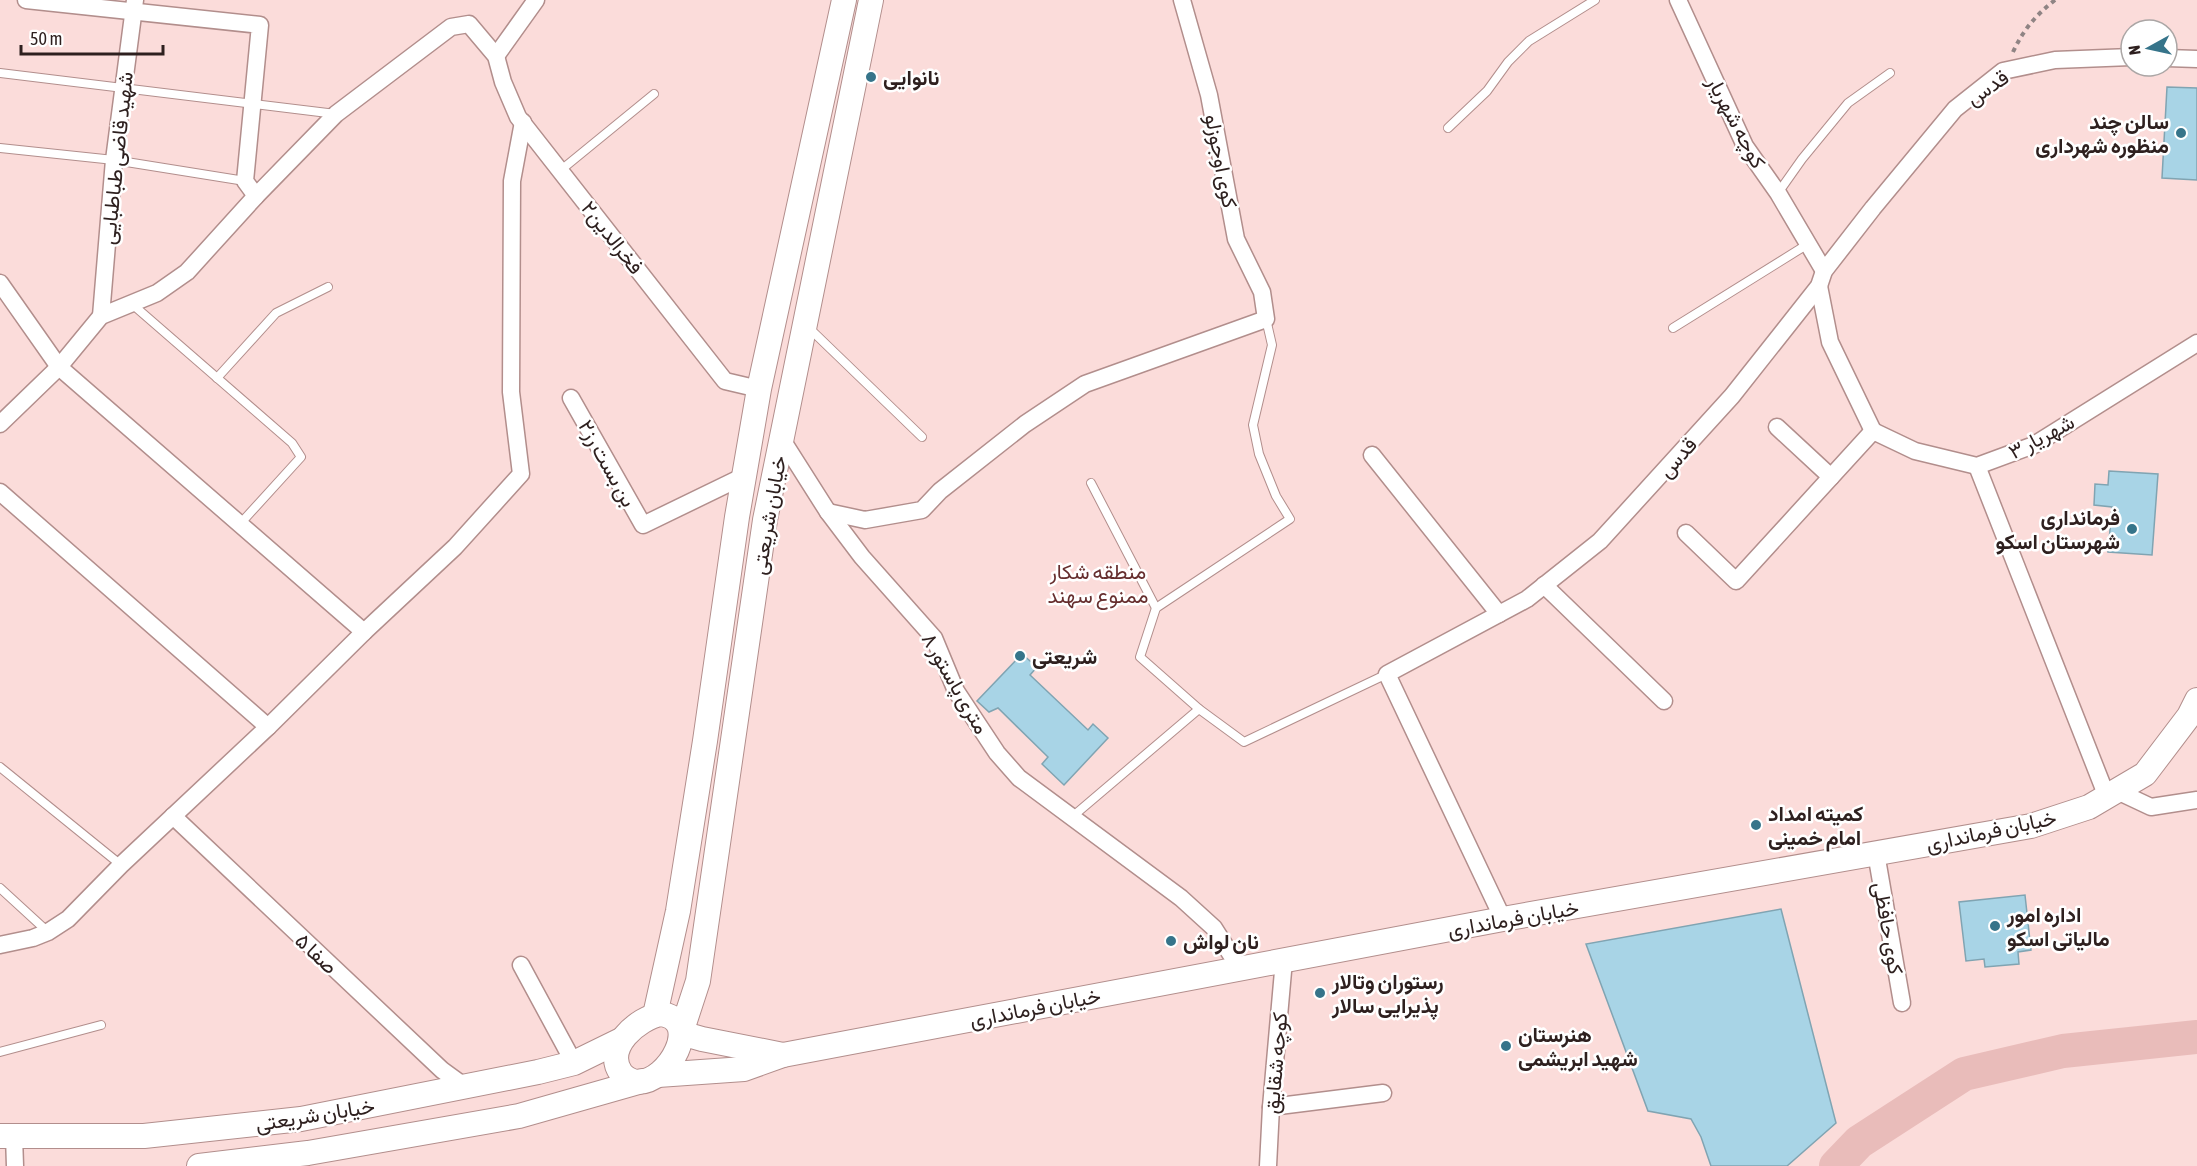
<svg xmlns="http://www.w3.org/2000/svg" width="2197" height="1166" font-family="'Asap Condensed',Vazirmatn,sans-serif">
	<rect width="100%" height="100%" fill="#fbf3f3"/>
	<path fill="#fbdcda" fill-rule="evenodd" d="M0 0H2197V1166H0ZM2131 30H2167V66H2131Z"/>
	<g fill="none" stroke-linecap="round" stroke-linejoin="round">
		<path stroke="#e9bcba" stroke-width="34" d="M1836 1166 1859 1142 1964 1074 2063 1051 2197 1037"/>
	</g>
	<g fill="#a8d4e6" stroke="#80a4b2" stroke-width="1.5">
		<path d="M2167 87 2197 88V180L2162 178Z"/>
		<path d="M2109 471 2158 474 2152 555 2108 552 2112 507 2094 505 2095 484 2108 485Z"/>
		<path d="M1022 654 1037 667 1030 675 1088 730 1093 724 1108 738 1064 785 1042 764 1048 757 998 708 989 712 977 701Z"/>
		<path d="M2025 895 2031 950 2018 952 2019 964 1985 967 1984 959 1966 961 1959 902Z"/>
		<path d="M1781 909 1836 1123 1787 1166H1711L1701 1137 1691 1119 1648 1111 1586 944Z"/>
	</g>
	<g fill="none" stroke-linecap="round" stroke-linejoin="round">
		<g stroke="#b28e8c" stroke-width="10">
			<g id="lane">
				<path d="M0 73 336 114"/>
				<path d="M1448 128 1487 91 1508 62 1529 41 1595 0"/>
				<path d="M0 148 114 160 245 181"/>
				<path d="M561 170 654 94"/>
				<path d="M1778 193 1802 159 1848 103 1890 73"/>
				<path d="M132 304 292 443 301 457 240 524"/>
				<path d="M809 328 922 437"/>
				<path d="M1673 328 1808 244"/>
				<path d="M217 378 276 313 328 287"/>
				<path d="M1091 483 1156 608"/>
				<path d="M1199 709 1140 657 1156 608 1290 519 1276 496 1259 454 1253 425 1272 345 1266 319"/>
				<path d="M0 767 121 865"/>
				<path d="M1072 817 1199 709 1244 742 1387 674"/>
				<path d="M0 888 48 932"/>
				<path d="M0 1052 101 1025"/>
			</g>
		</g>
		<g stroke="#b28e8c" stroke-width="19">
			<g id="street">
				<path d="M26 0 260 25 245 181 256 196"/>
				<path d="M1678 0 1745 146 1778 193 1824 271"/>
				<path d="M496 56 536 0"/>
				<path d="M2167 58 2197 59"/>
				<path d="M0 283 59 367 364 632"/>
				<path d="M1819 286 1830 342 1873 431"/>
				<path d="M101 316 114 160 135 0"/>
				<path d="M571 398 643 525 744 476"/>
				<path d="M0 424 59 367 101 316 157 293 187 272 256 196 336 114 451 27 469 24 496 56 503 82 518 117 725 381 759 389"/>
				<path d="M1777 427 1831 477"/>
				<path d="M1873 431 1915 451 1977 466 2034 445 2197 343"/>
				<path d="M781 438 828 512 862 557 934 638 956 691 997 753 1019 778 1181 898 1214 928 1240 969"/>
				<path d="M1372 455 1499 614"/>
				<path d="M1977 466 2107 797"/>
				<path d="M0 492 268 727"/>
				<path d="M828 512 865 520 922 510 940 491 1025 424 1085 384 1266 319 1262 292 1236 239 1209 95 1182 0"/>
				<path d="M1686 533 1736 581 1873 431"/>
				<path d="M1544 585 1664 701"/>
				<path d="M2117 791 2151 807 2197 800"/>
				<path d="M173 816 442 1070 464 1086"/>
				<path d="M1876 853 1902 1003"/>
				<path d="M1503 919 1387 674 1527 599 1600 541 1732 396 1819 286 1824 271 1873 208 1955 109 2003 71 2055 60 2131 57"/>
				<path d="M0 945 33 938 48 932 68 919 121 865 268 727 364 632 455 547 521 474 511 392 512 181 523 122"/>
				<path d="M521 965 574 1063"/>
				<path d="M1271 1107 1383 1093"/>
				<path d="M14 1136 15 1166"/>
				<path d="M1268 1166 1271 1107 1284 960"/>
			</g>
		</g>
		<g stroke="#b28e8c" stroke-width="26">
			<g id="secondary">
				<path d="M661 1014C703 1020 669 1083 637 1082 631 1081 625 1078 621 1073 603 1048 638 1018 661 1014Z"/>
				<path d="M655 1015 678 911 705 741 737 517 759 389 844 0"/>
				<path d="M783 1055 702 1039 681 1033 698 981 765 520 871 0"/>
				<path d="M658 1075 744 1069 783 1055 1503 919 2031 826 2089 807 2145 774 2189 716 2197 700"/>
				<path d="M0 1136H144L301 1119 538 1072 574 1063 621 1040"/>
				<path d="M199 1166 308 1153 519 1116 642 1081"/>
			</g>
		</g>
		<path stroke="#8f8484" stroke-width="4" stroke-dasharray="4.5 4.5" stroke-linecap="butt" d="M2013 52C2023 30 2036 15 2055 0"/>
		<use href="#lane" stroke="#fff" stroke-width="8"/>
		<use href="#street" stroke="#fff" stroke-width="16"/>
		<use href="#secondary" stroke="#fff" stroke-width="24"/>
	</g>
	<g fill="#36748a" stroke="#fff" stroke-width="2">
		<circle cx="871" cy="77" r="6"/>
		<circle cx="2181" cy="133" r="6"/>
		<circle cx="2132" cy="529" r="6"/>
		<circle cx="1020" cy="656" r="6"/>
		<circle cx="1756" cy="825" r="6"/>
		<circle cx="1995" cy="926" r="6"/>
		<circle cx="1171" cy="941" r="6"/>
		<circle cx="1320" cy="993" r="6"/>
		<circle cx="1506" cy="1046" r="6"/>
	</g>
	<g text-anchor="middle" dominant-baseline="central" stroke-width="5" stroke-linejoin="round" paint-order="stroke">
		<g font-size="21" font-weight="bold" fill="#2e201f" stroke="#fff" text-anchor="start">
			<text x="883" y="77">نانوایی</text>
			<text x="2169" y="121" text-anchor="end">سالن چند<tspan x="2169" dy="24">منظوره شهرداری</tspan></text>
			<text x="2120" y="517" text-anchor="end">فرمانداری<tspan x="2120" dy="24">شهرستان اسکو</tspan></text>
			<text x="1032" y="656">شریعتی</text>
			<text x="1768" y="813">کمیته امداد<tspan x="1768" dy="24">امام خمینی</tspan></text>
			<text x="2007" y="914">اداره امور<tspan x="2007" dy="24">مالیاتی اسکو</tspan></text>
			<text x="1183" y="941">نان لواش</text>
			<text x="1332" y="981">رستوران وتالار<tspan x="1332" dy="24">پذیرایی سالار</tspan></text>
			<text x="1518" y="1034">هنرستان<tspan x="1518" dy="24">شهید ابریشمی</tspan></text>
		</g>
		<g font-size="21" fill="#2e201f" stroke="#fff">
			<text transform="translate(1987 87) rotate(-34)">قدس</text>
			<text transform="translate(1737 122) rotate(62)">کوچه شهریار</text>
			<text transform="translate(116 158) rotate(-84)">شهید قاضی طباطبایی</text>
			<text transform="translate(1222 161) rotate(79)">کوی اوجوزلو</text>
			<text transform="translate(613 237) rotate(52)">فخرالدین۲</text>
			<text transform="translate(2041 436) rotate(-28)">شهریار ۳</text>
			<text transform="translate(1677 457) rotate(-48)">قدس</text>
			<text transform="translate(608 463) rotate(61)">بن بست رز۲</text>
			<text transform="translate(768 515) rotate(-80)">خیابان شریعتی</text>
			<text transform="translate(956 683) rotate(60)">۸ متری پاستور</text>
			<text transform="translate(1991 830) rotate(-12)">خیابان فرمانداری</text>
			<text transform="translate(1513 918) rotate(-10)">خیابان فرمانداری</text>
			<text transform="translate(1889 928) rotate(80)">کوی حافظی</text>
			<text transform="translate(317 953) rotate(43)">صفا ۵</text>
			<text transform="translate(1035 1007) rotate(-11)">خیابان فرمانداری</text>
			<text transform="translate(1275 1063) rotate(-85)">کوچه شقایق</text>
			<text transform="translate(315 1114) rotate(-9)">خیابان شریعتی</text>
		</g>
		<g font-size="21" fill="#662e2e" stroke="#fff">
			<text x="1098" y="571">منطقه شکار<tspan x="1098" dy="24">ممنوع سهند</tspan></text>
		</g>
	</g>
	<g transform="translate(2149 48) rotate(262)"><circle r="28" fill="#ffffff" stroke="#aba6a5" stroke-width="1.5"/>
	<path d="M0-4.5L10 22L0 15L-10 22Z" fill="#36748a"/>
	<text y="-9" font-size="16" font-weight="bold" text-anchor="middle" fill="#2e201f">N</text>
	</g>
	<path d="M21 45v9h142v-9" fill="none" stroke="#2e201f" stroke-width="3"/>
	<text x="30" y="45" font-size="18" fill="#2e201f" stroke="#ffffff" stroke-width="4.5" paint-order="stroke">50 m</text>
</svg>
